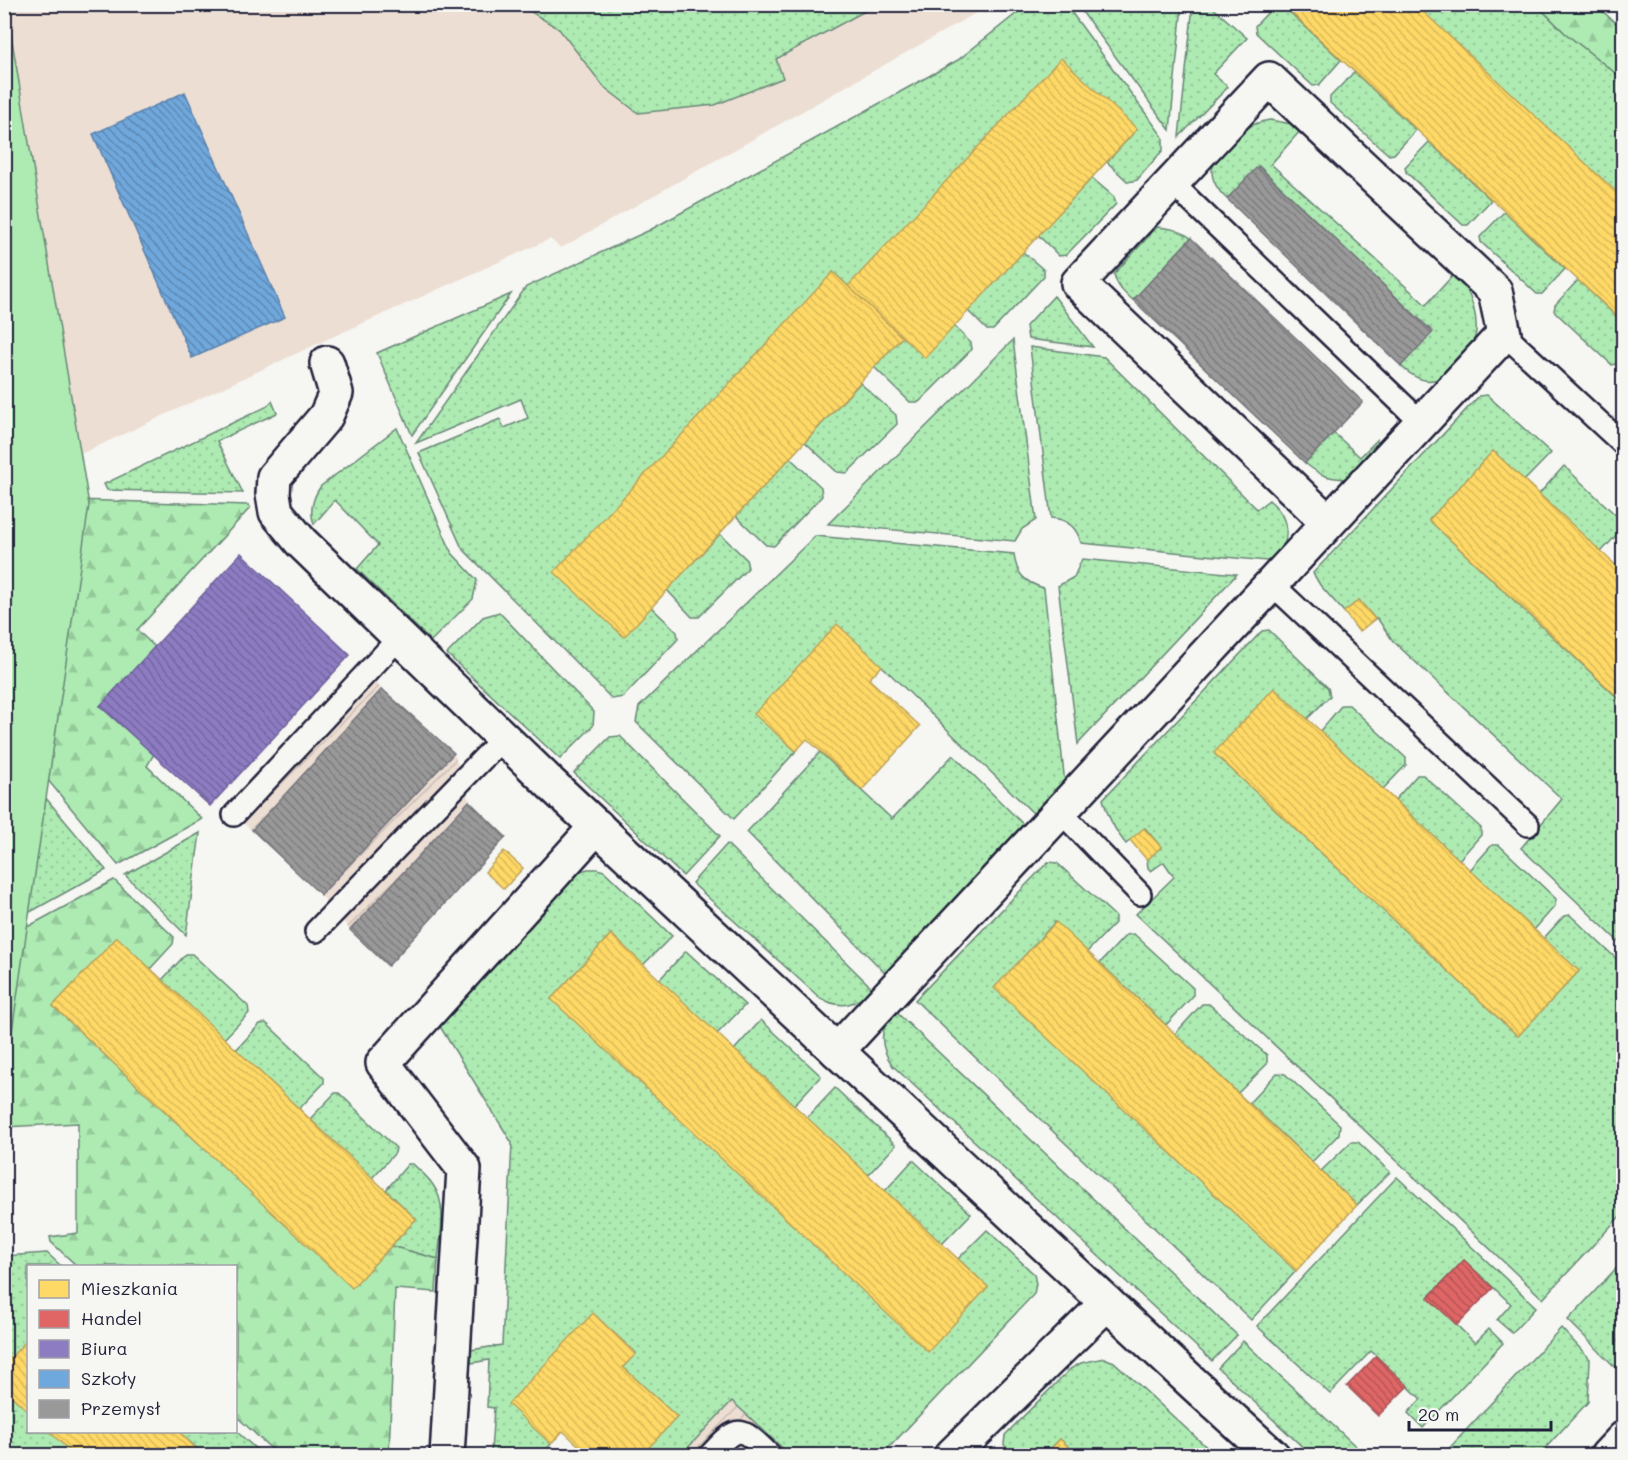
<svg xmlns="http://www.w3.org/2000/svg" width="1628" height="1460" font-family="Mali,sans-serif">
	<defs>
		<pattern id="industrial-furrows" width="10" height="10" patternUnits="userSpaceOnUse" patternTransform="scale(1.5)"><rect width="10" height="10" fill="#edded3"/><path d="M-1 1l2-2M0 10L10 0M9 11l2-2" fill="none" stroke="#cbbeb6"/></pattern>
		<pattern id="grass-dots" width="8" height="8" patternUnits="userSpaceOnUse" patternTransform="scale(1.5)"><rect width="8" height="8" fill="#adebb2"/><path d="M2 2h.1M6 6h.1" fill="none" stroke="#95c99a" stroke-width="1.8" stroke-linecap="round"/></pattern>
		<pattern id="forest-firs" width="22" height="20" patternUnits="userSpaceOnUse" patternTransform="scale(1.5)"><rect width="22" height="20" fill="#adebb2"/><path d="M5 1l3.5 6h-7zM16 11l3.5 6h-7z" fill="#95c99a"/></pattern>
		<pattern id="homes-back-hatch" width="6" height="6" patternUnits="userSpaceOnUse" patternTransform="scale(1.5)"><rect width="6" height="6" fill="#ffd966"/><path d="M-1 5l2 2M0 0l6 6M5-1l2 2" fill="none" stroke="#daba59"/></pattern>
		<pattern id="shops-back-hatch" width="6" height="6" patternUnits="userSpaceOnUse" patternTransform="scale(1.5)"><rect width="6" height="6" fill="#e06666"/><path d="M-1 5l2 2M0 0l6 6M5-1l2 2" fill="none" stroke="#b55455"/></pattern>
		<pattern id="offices-back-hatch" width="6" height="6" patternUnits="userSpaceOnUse" patternTransform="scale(1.5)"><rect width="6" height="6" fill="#8e7cc3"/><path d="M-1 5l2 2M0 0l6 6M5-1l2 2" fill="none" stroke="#7465a0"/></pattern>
		<pattern id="schools-back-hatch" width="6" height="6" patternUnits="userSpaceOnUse" patternTransform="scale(1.5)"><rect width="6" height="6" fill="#6fa8dc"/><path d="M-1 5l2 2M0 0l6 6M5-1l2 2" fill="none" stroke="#5b88b4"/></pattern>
		<pattern id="industry-back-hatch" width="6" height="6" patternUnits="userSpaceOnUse" patternTransform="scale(1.5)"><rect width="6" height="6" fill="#999"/><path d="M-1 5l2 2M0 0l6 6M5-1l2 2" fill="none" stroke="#7c7c7e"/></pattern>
	</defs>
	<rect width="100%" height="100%" fill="#f6f6f2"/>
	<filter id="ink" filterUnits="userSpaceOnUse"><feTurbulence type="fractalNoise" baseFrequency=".0167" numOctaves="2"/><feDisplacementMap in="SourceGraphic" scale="12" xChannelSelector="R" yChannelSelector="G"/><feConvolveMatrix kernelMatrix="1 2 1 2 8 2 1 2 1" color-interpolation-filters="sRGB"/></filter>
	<g filter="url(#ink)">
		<path fill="#edded3" d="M6 5H990L561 248 550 239 319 343 81 454Z"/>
		<g fill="url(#industrial-furrows)">
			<path d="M364 672 454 753 469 801 506 837 388 966 350 930 321 895 232 812Z"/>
			<path d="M732 1401 790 1455 681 1456Z"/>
		</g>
		<g fill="url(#grass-dots)" stroke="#688676" stroke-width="1.5">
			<path d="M520 5H876L776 59 783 78 715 105 638 113 604 87 559 29Z"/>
			<path d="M1027 5H1066L1163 137V150L1137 180 1128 182 1107 162 1137 129 848 286 833 272 651 607 677 632 678 639 623 697 612 699 462 548 419 453 500 419 504 428 528 418 521 399 416 443 526 287 650 230 958 60Z"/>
			<path d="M1077 5H1182L1170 130Z"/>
			<path d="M1193 5H1210L1247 38 1213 74 1228 87 1179 137Z"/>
			<path d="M1275 5H1282L1341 60 1319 85 1313 86 1256 33 1255 26Z"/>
			<path d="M1415 5H1537L1565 33 1623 79V199Z"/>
			<path d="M1354 72 1416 130 1394 154 1389 155 1330 103V97Z"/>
			<path d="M1270 120 1292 124 1301 130 1271 164 1426 305 1456 272C1470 290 1484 325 1471 347 1467 353 1461 359 1456 365 1438 386 1421 385 1401 366L1432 332 1259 166 1227 199C1219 192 1209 178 1213 166 1216 157 1240 134 1248 128 1255 123 1263 121 1270 120Z"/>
			<path d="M1429 142 1491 200 1468 225H1463L1406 172 1405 167Z"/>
			<path d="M1092 178 1114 197 1116 204 1066 255 1059 256 1038 235Z"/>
			<path d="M1504 212 1565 269 1542 294H1537L1481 242 1480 237Z"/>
			<path d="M1157 227C1170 228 1180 230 1191 238L1133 300C1123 293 1117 286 1114 274Z"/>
			<path d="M1023 252 1044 270V276L993 330H987L968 311Z"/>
			<path d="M1578 280 1623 323V359L1619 363 1612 365 1554 311 1555 305Z"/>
			<path d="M511 294 412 435 377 353Z"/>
			<path d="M1054 296 1093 347 1028 339 1026 326Z"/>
			<path d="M954 326 971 343 972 349 919 402H910L874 367 902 337Z"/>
			<path d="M1013 340 1036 520 1022 529 1015 541 828 524Z"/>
			<path d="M1030 347 1104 357 1257 509 1269 500C1291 518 1290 539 1277 562L1081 543C1077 527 1066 519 1051 518Z"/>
			<path d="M860 383 896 415 897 424 847 473 837 472 805 442Z"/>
			<path d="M1487 395 1551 453 1524 481 1493 451 1429 520 1623 703V946L1521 848 1562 799 1393 641 1377 618 1375 619 1359 600 1344 612 1320 585 1313 573 1479 396Z"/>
			<path d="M272 401 277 413 217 441 243 493 107 490 104 484 266 407Z"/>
			<path d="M397 428 452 553 477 580 473 599 431 641 357 569 378 545 335 500 314 524C309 511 313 497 321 486Z"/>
			<path d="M1334 433 1360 457 1377 440 1375 452 1347 479C1326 478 1321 476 1305 463Z"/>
			<path d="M790 458 821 487 822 496 774 546 766 545 736 516Z"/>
			<path d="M1564 466 1623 522V528L1601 552 1539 494Z"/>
			<path d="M720 534 746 559 748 568 699 617H692L667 590Z"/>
			<path d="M815 536 1014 554C1016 574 1025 583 1044 588L1065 784 1034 814 882 666 755 714 796 751 734 819 636 722 639 707Z"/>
			<path d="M1082 559 1237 574 1078 744 1058 586 1074 577Z"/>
			<path d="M499 612 594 712 593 726 560 759 447 654 483 617Z"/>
			<path d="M1269 630 1328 688 1330 696 1307 719 1215 754 1518 1036 1579 971 1543 939 1564 916 1570 915 1623 965V1213L1543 1299 1136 914 1174 877 1164 862 1151 871 1148 868 1147 860 1161 847 1145 828 1126 844C1114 829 1108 817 1103 799L1262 631Z"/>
			<path d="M1342 705H1349L1406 758V765L1383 789 1320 731Z"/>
			<path d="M620 736 720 836 683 876 574 773 610 737Z"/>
			<path d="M4 748 106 870 5 926H4Z"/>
			<path d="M820 752 892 819 953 755 1026 827 886 974 747 832Z"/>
			<path d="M1417 775H1423L1481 828V835L1459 860 1395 800Z"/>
			<path d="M200 833 186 935 125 875Z"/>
			<path d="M727 844 873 989C857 1005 841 1010 820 998L692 883Z"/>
			<path d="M1492 845H1499L1556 899 1555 906 1534 930 1470 870Z"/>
			<path d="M1048 862 1057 863 1115 916V923L1087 952 1055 922 995 988 1296 1271 1251 1320 915 1000Z"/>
			<path d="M588 869H597L604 871 672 936 643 965 611 934 551 999 988 1287 958 1259 987 1230 1034 1274 1036 1284 1034 1294 882 1455H790L732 1401 681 1455H641L677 1417 623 1367 636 1353 593 1314 509 1404 551 1444 542 1454 491 1452 494 1408 487 1407 489 1360 471 1363V1350L502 1345 512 1143 436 1020 563 883 580 871Z"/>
			<path d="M1134 934 1193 988V996L1166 1025 1100 963 1126 935Z"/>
			<path d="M686 951 745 1005 717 1034 659 980Z"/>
			<path d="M186 954H192L248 1006 249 1013 224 1039 162 980Z"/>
			<path d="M1202 1004H1209L1267 1055V1064L1238 1093 1175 1034Z"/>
			<path d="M894 1010 1237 1335 1212 1361 893 1066C879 1047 879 1028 894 1010Z"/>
			<path d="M761 1020 821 1076 794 1105 734 1050Z"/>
			<path d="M266 1023 324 1078V1083L299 1109 236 1050 260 1024Z"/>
			<path d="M1277 1073 1285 1074 1340 1125 1339 1134 1312 1162 1249 1103Z"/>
			<path d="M835 1088 896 1145 868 1175 807 1118Z"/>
			<path d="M335 1093H339L396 1148 395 1153 372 1178 310 1119Z"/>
			<path d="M1351 1142H1358L1390 1172 1357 1205 1321 1171Z"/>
			<path d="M913 1160 971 1214 942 1244 885 1191Z"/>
			<path d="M408 1164H413C420 1171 428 1177 433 1185 448 1205 440 1236 438 1259L391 1246 416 1219 386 1190Z"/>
			<path d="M1397 1177 1536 1307 1512 1333 1497 1320 1511 1304 1464 1260 1428 1297 1475 1343 1489 1329 1503 1343 1423 1428 1408 1413 1421 1399 1371 1351 1330 1394 1257 1326Z"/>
			<path d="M47 1253 61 1266H28V1339L5 1365V1256Z"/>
			<path d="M1623 1261V1362L1617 1369 1568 1320Z"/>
			<path d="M1561 1328 1590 1359 1588 1402 1539 1455H1443Z"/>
			<path d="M1243 1341 1365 1455H1311L1218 1368Z"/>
			<path d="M1104 1358 1114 1362 1215 1455H1078L1060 1439 1044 1455H1016L1004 1445 1005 1435 1070 1369 1081 1363Z"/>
			<path d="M4 1389 28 1411V1432H50L75 1455H5Z"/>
			<path d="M236 1431 257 1450 258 1455H204L179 1432Z"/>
		</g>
		<g fill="url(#forest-firs)" stroke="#688676" stroke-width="1.5">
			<path d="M1537 5H1596L1623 30V79L1565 33Z"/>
			<path d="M74 500 249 505 250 508 137 630 155 647 100 706 154 754 147 766 202 819 118 865 5 728Z"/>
			<path d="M114 880 174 937 173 944 150 969 117 938 53 1006 352 1287 391 1246 438 1259 436 1292 395 1289 389 1455H278L236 1416V1266H77L51 1242 50 1237 78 1233V1123L5 1127V939Z"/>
		</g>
		<path fill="#adebb2" stroke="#688676" stroke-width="1.5" d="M6 4 89 505 5 1079 4 5Z"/>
		<g fill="url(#homes-back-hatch)" stroke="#bda259" stroke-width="1.5">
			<path d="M1282 4H1415L1624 199V323Z"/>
			<path d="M1061 58 1137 129 925 358 848 286Z"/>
			<path d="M833 272 902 337 624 637 554 572Z"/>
			<path d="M1493 451 1624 573V703L1429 520Z"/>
			<path d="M1359 600 1375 619 1359 632 1344 612Z"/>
			<path d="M837 624 882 666 869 679 920 726 862 790 807 739 796 751 754 714Z"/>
			<path d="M1274 688 1579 971 1518 1036 1214 753Z"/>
			<path d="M1144 828 1161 847 1147 860 1130 840Z"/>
			<path d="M504 851 523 868 504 889 485 872Z"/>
			<path d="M1056 922 1357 1205 1296 1271 994 988Z"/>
			<path d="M611 934 988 1287 928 1352 551 999Z"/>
			<path d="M117 937 416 1219 352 1288 53 1006Z"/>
			<path d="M593 1313 636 1354 623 1367 677 1417 641 1456H590L563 1431 551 1444 508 1404Z"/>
			<path d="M28 1339V1411L4 1389V1365Z"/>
			<path d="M50 1432H179L204 1456H75Z"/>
			<path d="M1060 1439 1078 1456H1044Z"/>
		</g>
		<g fill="url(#shops-back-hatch)" stroke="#a75259" stroke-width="1.5">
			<path d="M1464 1260 1493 1288 1457 1325 1428 1298Z"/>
			<path d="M1376 1356 1408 1386 1378 1416 1347 1386Z"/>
		</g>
		<path fill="url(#offices-back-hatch)" stroke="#6e619a" stroke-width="1.5" d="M241 553 350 655 210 806 100 706Z"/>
		<path fill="url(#schools-back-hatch)" stroke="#5880ac" stroke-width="1.5" d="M185 92 285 317 192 358 93 134Z"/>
		<g fill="url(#industry-back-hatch)" stroke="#75757d" stroke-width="1.5">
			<path d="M1258 166 1433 332 1401 366 1227 199Z"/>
			<path d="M1191 238 1363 402 1305 463 1133 300Z"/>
			<path d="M382 689 454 753 321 895 252 830Z"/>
			<path d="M469 801 506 837 388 966 350 930Z"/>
			<path d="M746 1447 754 1456H738Z"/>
		</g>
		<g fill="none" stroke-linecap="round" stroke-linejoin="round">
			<g stroke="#22223b" stroke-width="26">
				<g id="lane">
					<path d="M1173 184 1421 422"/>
					<path d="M1504 334 1624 445"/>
					<path d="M1272 584 1528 825"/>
					<path d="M1060 811 1140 894"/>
					<path d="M234 815 398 639"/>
					<path d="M316 931 503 738"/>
					<path d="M709 1456C739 1423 740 1426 771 1456"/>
				</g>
			</g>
			<g stroke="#22223b" stroke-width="38">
				<g id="street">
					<path d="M327 363 336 393 326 416 274 477 273 494 276 512 301 542 551 784 1196 1386 1273 1456"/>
					<path d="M837 1051 1504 334 1495 291 1269 79 1078 283 1328 522"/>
					<path d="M447 1456 464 1169 383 1063 597 826"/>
					<path d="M951 1456 1107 1303"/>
				</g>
			</g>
			<g stroke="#22223b" stroke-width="38">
				<path id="primary" d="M1607 1456 1624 1438"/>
			</g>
			<use href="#lane" stroke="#f6f6f2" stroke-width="21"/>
			<use href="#street" stroke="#f6f6f2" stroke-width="33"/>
			<use href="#primary" stroke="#f6f6f2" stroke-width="33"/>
		</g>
	</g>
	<rect width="1628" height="1460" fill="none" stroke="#f6f6f2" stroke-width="24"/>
	<rect x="12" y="12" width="1604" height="1436" fill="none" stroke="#22223b" stroke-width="2" filter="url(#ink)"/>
	<rect x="27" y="1265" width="210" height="168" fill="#f6f6f2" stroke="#a1a1a9" stroke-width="1.5"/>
	<rect x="39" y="1280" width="30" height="18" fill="#ffd966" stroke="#a1a1a9" stroke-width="1.5"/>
	<text x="81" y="1295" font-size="18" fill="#22223b">Mieszkania</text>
	<rect x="39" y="1310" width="30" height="18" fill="#e06666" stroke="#a1a1a9" stroke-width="1.5"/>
	<text x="81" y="1325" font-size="18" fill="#22223b">Handel</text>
	<rect x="39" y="1340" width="30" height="18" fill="#8e7cc3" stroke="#a1a1a9" stroke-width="1.5"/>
	<text x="81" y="1355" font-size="18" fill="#22223b">Biura</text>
	<rect x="39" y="1370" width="30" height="18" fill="#6fa8dc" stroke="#a1a1a9" stroke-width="1.5"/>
	<text x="81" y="1385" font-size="18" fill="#22223b">Szkoły</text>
	<rect x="39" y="1400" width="30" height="18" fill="#999999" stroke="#a1a1a9" stroke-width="1.5"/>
	<text x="81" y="1415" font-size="18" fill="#22223b">Przemysł</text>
	<path d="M1409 1421v9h142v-9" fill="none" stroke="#22223b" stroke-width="3"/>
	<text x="1418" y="1421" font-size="18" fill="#22223b" stroke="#f6f6f2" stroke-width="4.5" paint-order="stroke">20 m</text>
</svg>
